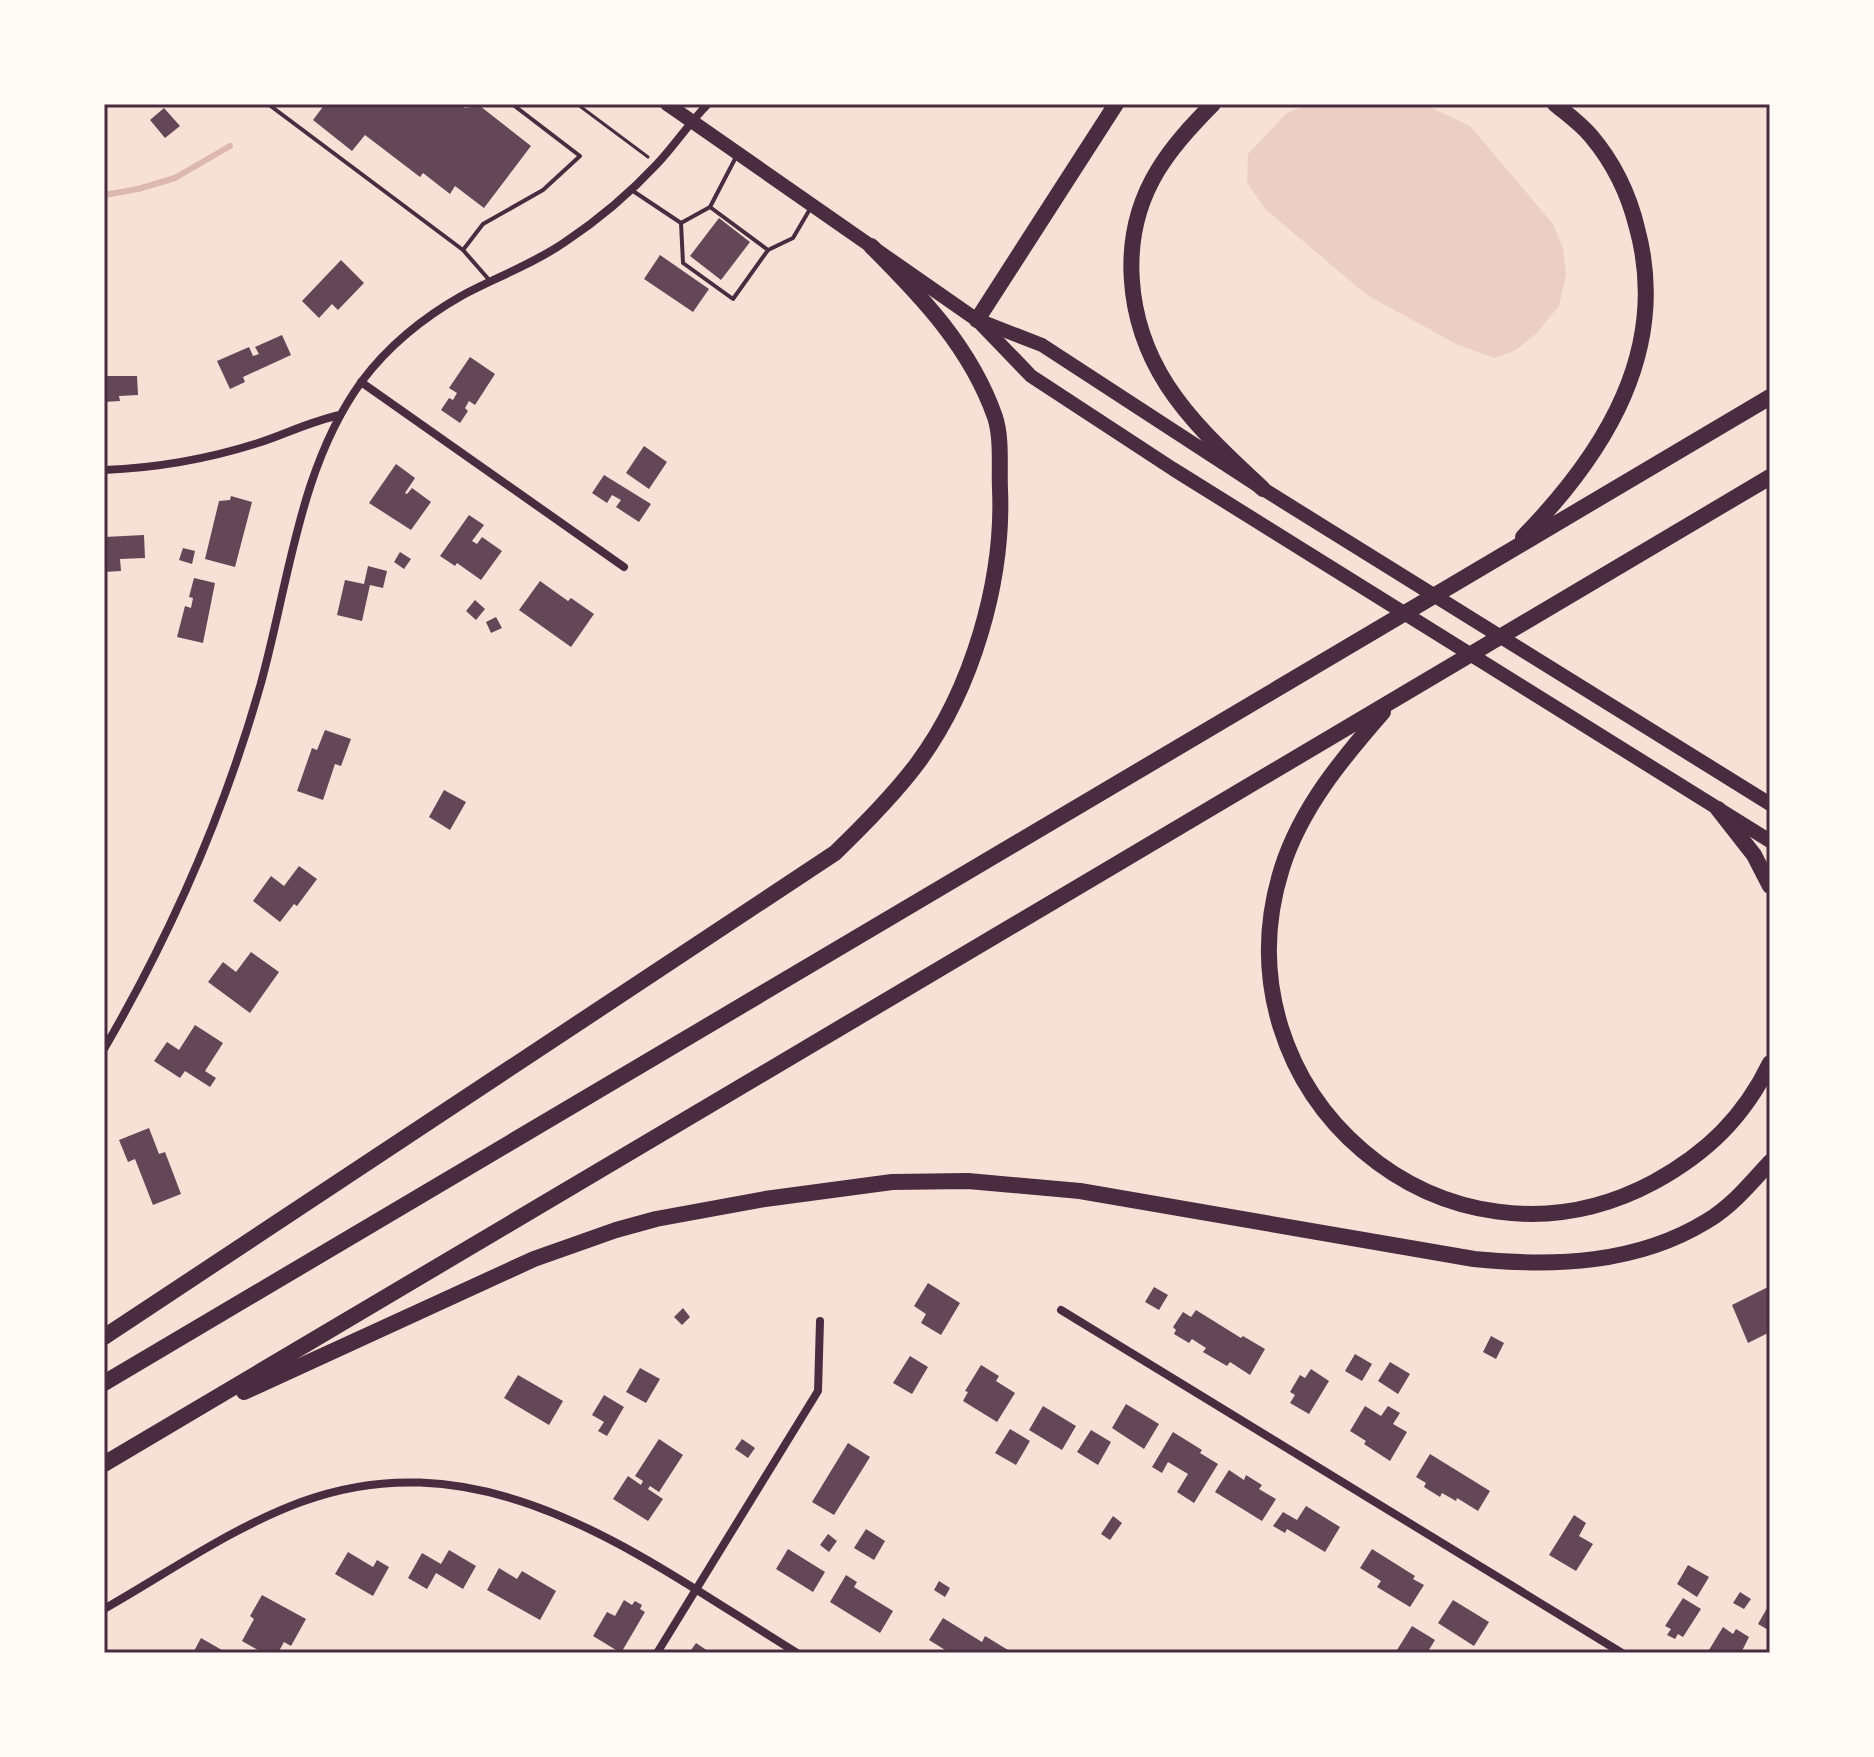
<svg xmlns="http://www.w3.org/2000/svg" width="1874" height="1757" font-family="Helvetica,sans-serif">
	<rect width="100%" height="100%" fill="#f7e1d7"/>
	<path fill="#ebcfc5" d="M1307 104H1419L1430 107 1470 126 1553 224 1563 248 1566 274 1559 306 1536 334 1514 351 1495 358 1458 345 1367 295 1266 210 1247 183 1248 154 1286 114Z"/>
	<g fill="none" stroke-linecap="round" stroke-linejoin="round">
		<path stroke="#dcb8b0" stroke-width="6" d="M104 195 138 189 175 178 230 146"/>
	</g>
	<g fill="#644757">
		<path d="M325 104H460L465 108 480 106 531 146 484 208 455 186 450 194 423 173 420 177 365 135 352 151 313 120Z"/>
		<path d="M164 108 180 126 165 138 150 120Z"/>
		<path d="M719 218 750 242 721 280 690 256Z"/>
		<path d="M660 255 709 289 693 312 644 279Z"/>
		<path d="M341 260 364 283 338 310 332 304 319 318 302 301Z"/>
		<path d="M282 335 291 355 243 377 245 382 230 389 217 361 249 347 253 356 259 354 255 347Z"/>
		<path d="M470 357 495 374 475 405 469 401 465 408 468 411 460 423 441 410 449 398 453 400 457 393 449 388Z"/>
		<path d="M104 376H137L138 395 119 396 120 401 104 402Z"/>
		<path d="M644 446 667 462 649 489 626 473Z"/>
		<path d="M396 464 415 478 405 493 407 494 412 488 431 502 411 530 369 503Z"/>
		<path d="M604 475 651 504 639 522 616 507 621 500 612 495 607 503 592 493Z"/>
		<path d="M231 496 252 502 235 567 205 559 219 501 230 500Z"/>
		<path d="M469 515 484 525 472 541 477 544 482 537 502 551 481 580 457 563 455 566 440 556Z"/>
		<path d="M144 535 145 558 120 559 121 571 104 572V537Z"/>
		<path d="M183 548 195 551 192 564 179 560Z"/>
		<path d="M400 552 411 559 404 569 394 562Z"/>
		<path d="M368 566 387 571 383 588 370 585 362 621 337 615 345 580 364 584Z"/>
		<path d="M194 578 215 583 203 643 177 637 185 606 191 608 193 598 189 597Z"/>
		<path d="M540 581 568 601 571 598 594 614 571 647 519 610Z"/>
		<path d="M475 600 485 609 476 620 466 611Z"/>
		<path d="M496 617 502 628 491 633 486 622Z"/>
		<path d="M325 730 351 739 341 766 335 764 323 800 297 791 312 748 317 750Z"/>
		<path d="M444 790 466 802 450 830 429 817Z"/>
		<path d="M299 866 317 879 297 906 294 904 280 922 253 901 271 876 284 886Z"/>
		<path d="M251 952 279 972 250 1013 208 982 223 962 236 972Z"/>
		<path d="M195 1025 223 1043 205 1071 216 1078 210 1087 185 1071 180 1078 154 1061 167 1042 179 1050Z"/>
		<path d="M149 1128 159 1154 165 1152 181 1194 153 1205 135 1159 128 1162 119 1140Z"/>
		<path d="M928 1283 960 1303 941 1335 921 1323 926 1314 914 1306Z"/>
		<path d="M1770 1286V1332L1748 1343 1732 1305Z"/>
		<path d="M1154 1287 1168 1295 1159 1310 1145 1302Z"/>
		<path d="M683 1308 690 1317 682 1325 674 1317Z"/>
		<path d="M1196 1310 1241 1338 1243 1336 1265 1349 1250 1375 1230 1362 1227 1366 1203 1352 1206 1348 1192 1339 1189 1343 1174 1334 1176 1330 1173 1327 1183 1312 1191 1317Z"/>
		<path d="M1491 1336 1504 1343 1496 1359 1483 1352Z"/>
		<path d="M1355 1354 1372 1364 1362 1381 1345 1371Z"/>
		<path d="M910 1356 928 1367 912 1394 893 1383Z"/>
		<path d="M1390 1362 1410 1374 1398 1394 1378 1381Z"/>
		<path d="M981 1365 999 1376 996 1381 1015 1393 997 1422 963 1401 968 1392 965 1391Z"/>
		<path d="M640 1368 660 1379 646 1403 626 1392Z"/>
		<path d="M1311 1369 1329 1381 1309 1414 1290 1403 1295 1395 1290 1392 1300 1375 1305 1378Z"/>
		<path d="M518 1375 563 1401 549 1425 504 1398Z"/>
		<path d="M604 1395 624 1407 607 1436 598 1431 604 1422 592 1415Z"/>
		<path d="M1126 1404 1159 1424 1144 1449 1112 1428Z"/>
		<path d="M1043 1406 1076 1426 1062 1450 1029 1430Z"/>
		<path d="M1365 1406 1381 1416 1388 1406 1400 1413 1393 1424 1407 1432 1390 1461 1364 1444 1366 1441 1350 1431Z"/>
		<path d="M1010 1429 1030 1441 1016 1465 995 1453Z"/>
		<path d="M1091 1430 1111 1442 1098 1465 1077 1452Z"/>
		<path d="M1173 1432 1202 1450 1200 1453 1218 1464 1194 1503 1177 1492 1188 1474 1168 1462 1162 1473 1152 1467Z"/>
		<path d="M659 1439 683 1455 659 1492 650 1486 648 1489 663 1499 648 1521 613 1499 628 1476 641 1485 643 1481 635 1476Z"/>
		<path d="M742 1439 755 1448 748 1458 735 1449Z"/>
		<path d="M848 1443 870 1457 834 1515 812 1502Z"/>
		<path d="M1430 1454 1490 1491 1478 1511 1457 1498 1456 1501 1442 1493 1440 1497 1424 1487 1426 1483 1416 1477Z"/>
		<path d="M1229 1470 1244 1480 1246 1475 1262 1485 1259 1489 1276 1499 1262 1521 1215 1492Z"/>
		<path d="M1306 1506 1340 1527 1325 1552 1287 1529 1285 1533 1273 1526 1283 1512 1297 1520Z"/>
		<path d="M1574 1515 1586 1523 1579 1536 1593 1544 1576 1571 1549 1555Z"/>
		<path d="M1113 1516 1122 1523 1110 1540 1101 1534Z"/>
		<path d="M866 1529 885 1541 874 1560 854 1548Z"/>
		<path d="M828 1534 837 1541 829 1552 820 1545Z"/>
		<path d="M788 1549 825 1572 813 1592 776 1569Z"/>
		<path d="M1372 1549 1415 1576 1413 1579 1424 1585 1410 1607 1377 1587 1381 1581 1360 1568Z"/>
		<path d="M449 1550 476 1566 463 1589 436 1573 427 1589 408 1578 422 1553 441 1564Z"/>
		<path d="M348 1552 373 1567 377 1560 389 1567 373 1596 335 1574Z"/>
		<path d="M1688 1565 1709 1577 1697 1597 1677 1584Z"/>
		<path d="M499 1568 517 1579 522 1571 556 1591 540 1620 487 1590Z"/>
		<path d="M846 1575 857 1582 854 1587 893 1611 880 1633 830 1602Z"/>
		<path d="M939 1581 950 1588 945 1597 934 1590Z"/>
		<path d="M1740 1592 1751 1599 1744 1609 1733 1603Z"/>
		<path d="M262 1595 306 1619 291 1646 284 1642 278 1653H263L242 1641 254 1619 250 1616Z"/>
		<path d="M1683 1598 1701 1609 1683 1637 1678 1634 1675 1639 1667 1635 1671 1629 1665 1626Z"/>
		<path d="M624 1600 632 1605 635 1601 642 1605 640 1609 645 1612 621 1653 593 1636 607 1612 615 1616Z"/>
		<path d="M1453 1600 1489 1622 1474 1646 1438 1623Z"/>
		<path d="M1770 1603V1631L1758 1624Z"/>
		<path d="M943 1618 982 1642 985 1636 1013 1653H950L929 1640Z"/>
		<path d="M1412 1626 1435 1640 1427 1653H1402L1397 1650Z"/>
		<path d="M1723 1627 1733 1634 1736 1629 1749 1637 1741 1653H1714L1709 1650Z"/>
		<path d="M201 1638 227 1653H193Z"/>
		<path d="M696 1643 711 1653H689Z"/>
	</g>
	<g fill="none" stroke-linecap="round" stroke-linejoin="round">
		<path stroke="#4a2c40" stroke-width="3" d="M577 104 648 157"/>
		<g stroke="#4a2c40" stroke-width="4">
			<path d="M268 104 463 250 491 282"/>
			<path d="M633 191 681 223 710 207 736 157"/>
			<path d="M710 207 768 250 793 238 810 209"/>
			<path d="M681 223 683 263 733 299 768 250"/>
			<path d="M463 250 483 224 543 190 580 156 512 104"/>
		</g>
		<g stroke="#4a2c40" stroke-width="8">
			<path d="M361 382 624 567"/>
			<path d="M104 470C156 468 208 459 258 443 286 434 311 421 340 415"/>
			<path d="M104 1049C171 934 225 811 261 683 289 582 299 467 362 381 389 345 424 317 463 295 497 277 533 264 565 242 598 220 630 193 657 164 675 145 689 123 708 104"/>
			<path d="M1061 1310 1622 1653"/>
			<path d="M104 1609C169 1572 231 1528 301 1502 488 1433 647 1561 797 1653"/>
			<path d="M657 1653 818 1391 820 1321"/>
		</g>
		<g stroke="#4a2c40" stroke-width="14">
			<path d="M667 104 977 320 1031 376 1173 469 1770 841"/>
			<path d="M983 322 1042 345 1263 489 1770 804"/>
		</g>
		<g stroke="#4a2c40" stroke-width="16">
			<path d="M1213 104C1193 124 1173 145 1158 170 1117 237 1126 321 1167 385 1193 425 1229 457 1263 489"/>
			<path d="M977 320 1116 104"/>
			<path d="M1523 537C1606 452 1670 349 1637 228 1629 195 1613 162 1591 136 1581 124 1567 114 1555 104"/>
			<path d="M1383 712C1342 759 1301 808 1282 868 1211 1092 1445 1294 1654 1182 1707 1153 1744 1117 1770 1063"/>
			<path d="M1718 809 1754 855 1770 886"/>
			<path d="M104 1337 835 853C864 825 893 796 917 764 972 690 1004 581 1000 489 999 467 1002 438 995 417 971 348 922 297 871 246"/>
			<path d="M104 1383 1770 397"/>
			<path d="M244 1392 534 1259 616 1230 656 1219 765 1199 892 1182 968 1181 1080 1191 1474 1259C1554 1267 1637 1264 1707 1221 1732 1206 1751 1183 1770 1162"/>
			<path d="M104 1464 1770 477"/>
		</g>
	</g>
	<rect width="1874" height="1757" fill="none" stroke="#fffaf5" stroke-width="212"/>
	<rect x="106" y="106" width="1662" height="1545" fill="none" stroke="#4a2c40" stroke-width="3"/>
</svg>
